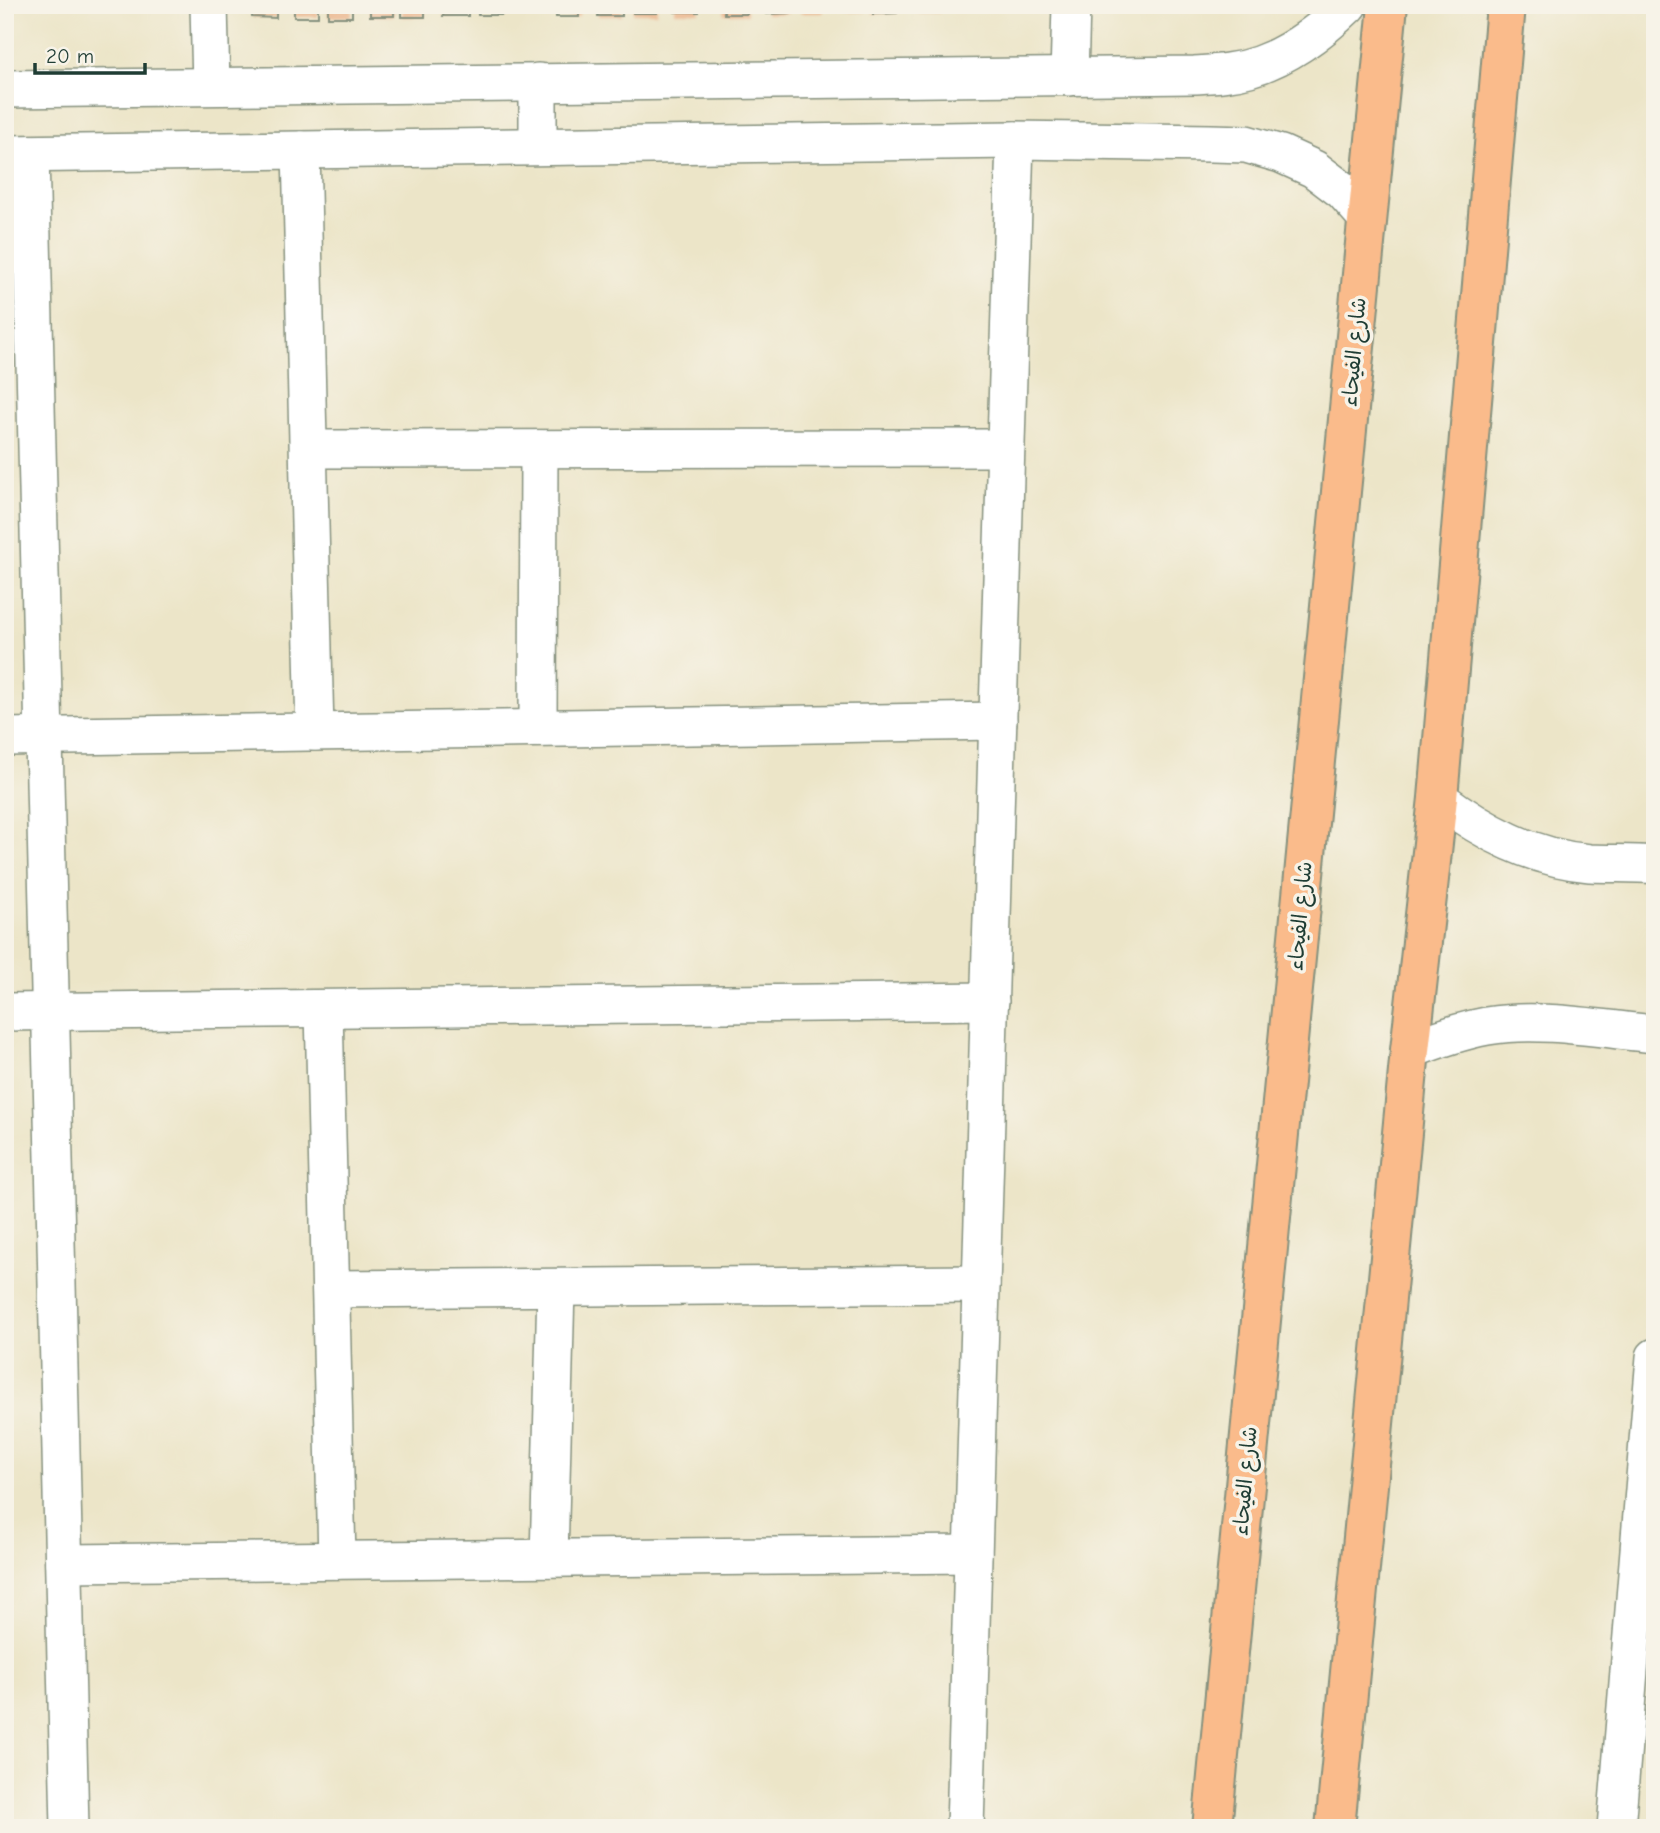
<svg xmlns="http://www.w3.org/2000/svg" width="1660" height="1833" font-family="'Comic Neue','Playpen Sans Arabic',sans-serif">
	<rect width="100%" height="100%" fill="#f7f3e8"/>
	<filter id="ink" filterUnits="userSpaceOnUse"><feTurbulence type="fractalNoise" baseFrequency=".0143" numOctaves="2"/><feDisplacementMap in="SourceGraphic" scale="14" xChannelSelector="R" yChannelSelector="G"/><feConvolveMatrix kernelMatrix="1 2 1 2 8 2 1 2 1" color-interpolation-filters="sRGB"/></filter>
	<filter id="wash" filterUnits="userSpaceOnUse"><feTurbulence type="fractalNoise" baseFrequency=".00686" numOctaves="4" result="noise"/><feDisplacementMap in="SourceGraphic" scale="28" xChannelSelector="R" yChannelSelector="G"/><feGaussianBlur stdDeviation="1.57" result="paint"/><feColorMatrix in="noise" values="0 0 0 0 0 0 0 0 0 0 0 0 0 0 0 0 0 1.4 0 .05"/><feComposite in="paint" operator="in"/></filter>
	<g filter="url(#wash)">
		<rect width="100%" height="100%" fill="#ece5c8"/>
		<g id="blocks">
			<g fill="#eab389">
				<path d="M252 5H276V18L252 17Z"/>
				<rect x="294" y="5" width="24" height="12"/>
				<rect x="328" y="5" width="24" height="12"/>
				<rect x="370" y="5" width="24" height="11"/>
				<rect x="402" y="5" width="23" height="12"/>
				<path d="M444 5H468V16H443Z"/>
				<rect x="478" y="5" width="24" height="10"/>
				<rect x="520" y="5" width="25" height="9"/>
				<rect x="556" y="5" width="23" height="12"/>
				<rect x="598" y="5" width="24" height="11"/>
				<rect x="633" y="5" width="24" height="8"/>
				<rect x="675" y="5" width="24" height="7"/>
				<rect x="724" y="5" width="23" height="9"/>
				<path d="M766 5H790V13L766 14Z"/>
				<rect x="800" y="5" width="23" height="8"/>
				<rect x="842" y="5" width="24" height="7"/>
				<path d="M873 5H897V13L873 14Z"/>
				<rect x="915" y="5" width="25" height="8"/>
			</g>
		</g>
	</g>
	<g filter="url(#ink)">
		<use href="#blocks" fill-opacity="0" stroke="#86917e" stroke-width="2"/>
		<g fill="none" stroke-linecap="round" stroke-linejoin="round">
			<g stroke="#86917e" stroke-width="40">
				<g id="minor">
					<path d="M209 5 211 86"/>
					<path d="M1069 77 1071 5"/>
					<path d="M5 89 1195 75C1206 74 1217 74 1228 72 1273 67 1316 36 1348 5"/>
					<path d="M538 146V82"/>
					<path d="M301 150 315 732"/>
					<path d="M6 154 1015 140 1211 143 1246 144 1281 154 1314 169 1343 191 1367 218"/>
					<path d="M30 154 70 1828"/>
					<path d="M309 449 1006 448"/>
					<path d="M538 728 539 449"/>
					<path d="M5 737 998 721"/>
					<path d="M1438 798C1484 832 1532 858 1590 863 1612 864 1633 863 1655 865"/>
					<path d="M324 1009 337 1560"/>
					<path d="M5 1012 990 1001"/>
					<path d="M1410 1050C1435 1040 1460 1031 1487 1026 1540 1017 1602 1029 1655 1034"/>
					<path d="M331 1289 981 1284"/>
					<path d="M549 1558 556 1288"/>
					<path d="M64 1563 973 1554"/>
					<path d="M965 1828 1015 140"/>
					<path d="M1616 1828 1655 1357"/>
				</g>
			</g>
			<g stroke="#86917e" stroke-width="42">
				<g id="highway">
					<path d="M1212 1828 1388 5"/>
					<path d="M1335 1828 1410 1050 1438 798 1506 5"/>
				</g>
			</g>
			<use href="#minor" stroke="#fff" stroke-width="37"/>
			<use href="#highway" stroke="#fabb8b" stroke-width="38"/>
		</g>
	</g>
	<g text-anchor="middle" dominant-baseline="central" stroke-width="7" stroke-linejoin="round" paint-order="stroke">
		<g font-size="21" fill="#1f3d34" stroke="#f7f3e8">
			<text transform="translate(1354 352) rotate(-85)">شارع الفيحاء</text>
			<text transform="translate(1300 916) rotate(-85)">شارع الفيحاء</text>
			<text transform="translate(1245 1481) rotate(-85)">شارع الفيحاء</text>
		</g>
	</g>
	<rect width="1660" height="1833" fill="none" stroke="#f7f3e8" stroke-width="28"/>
	<path d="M35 63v10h110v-10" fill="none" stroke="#1f3d34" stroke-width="3.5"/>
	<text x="46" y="63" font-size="21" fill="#1f3d34" stroke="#f7f3e8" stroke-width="5" paint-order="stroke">20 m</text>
</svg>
